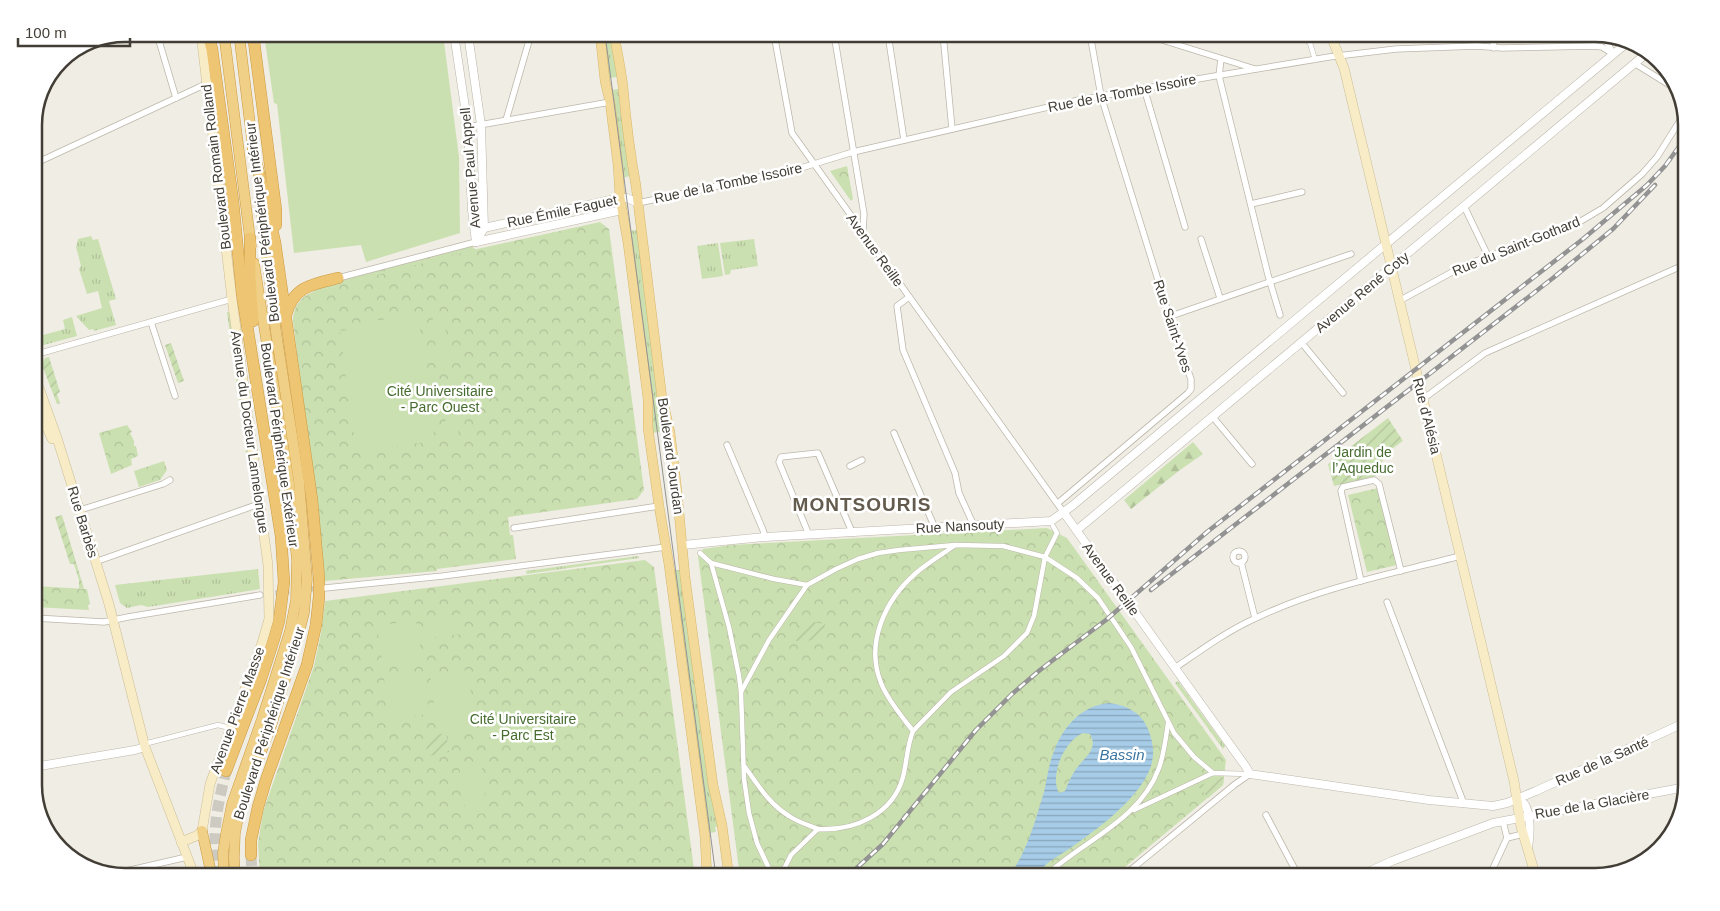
<svg xmlns="http://www.w3.org/2000/svg" width="1720" height="911" font-family="Arial,sans-serif">
	<defs>
		<pattern id="grass-tufts" width="24" height="20" patternUnits="userSpaceOnUse" patternTransform="scale(1.25)"><rect width="24" height="20" fill="#cbe0b1"/><path d="M3 7l-1-3M5 7V3M7 7l1-3M15 17l-1-3M17 17v-4M19 17l1-3" fill="none" stroke="#b0c199"/></pattern>
		<pattern id="forest-firs" width="22" height="20" patternUnits="userSpaceOnUse" patternTransform="scale(1.25)"><rect width="22" height="20" fill="#cbe0b1"/><path d="M5 1l3.5 6h-7zM16 11l3.5 6h-7z" fill="#b0c199"/></pattern>
		<pattern id="park-crowns" width="20" height="18" patternUnits="userSpaceOnUse" patternTransform="scale(1.25)"><rect width="20" height="18" fill="#cbe0b1"/><path d="M2 6a3 3 0 1 1 6 0M12 15a3 3 0 1 1 6 0" fill="none" stroke="#b0c199"/></pattern>
		<pattern id="garden-furrows" width="10" height="10" patternUnits="userSpaceOnUse" patternTransform="scale(1.25)"><rect width="10" height="10" fill="#cbe0b1"/><path d="M-1 1l2-2M0 10L10 0M9 11l2-2" fill="none" stroke="#b0c199"/></pattern>
		<pattern id="water-rules" width="6" height="5" patternUnits="userSpaceOnUse" patternTransform="scale(1.25)"><rect width="6" height="5" fill="#a6cce7"/><path d="M0 2.5h6" fill="none" stroke="#89a7bc"/></pattern>
	</defs>
	<rect width="100%" height="100%" fill="#f0ede4"/>
	<g fill="url(#grass-tufts)">
		<path d="M603 34H611L617 77 609 78Z"/>
		<path d="M618 89 630 176 622 178 611 90Z"/>
		<path d="M638 230 667 431 652 433 629 231Z"/>
		<path d="M91 236 93 240 98 239 116 299 109 301 116 325 94 331 93 329 89 330 76 316 102 308 98 291 87 294 79 269 81 266 76 247 78 239Z"/>
		<path d="M754 239 758 266 731 270 730 274 725 275 720 243Z"/>
		<path d="M718 243 723 276 702 279 697 246Z"/>
		<path d="M472 246 476 250 314 292 313 288Z"/>
		<path d="M37 312 43 335 65 329 63 320 72 317 77 336 40 346 34 342V316Z"/>
		<path d="M227 312H229L253 496H252Z"/>
		<path d="M638 556 639 558 527 574 526 571Z"/>
		<path d="M258 569 260 589 148 607 141 605 127 608 120 603 115 585Z"/>
		<path d="M674 570H681L720 826 715 827 716 832 709 833Z"/>
		<path d="M1178 681 1225 746 1223 749 1175 683Z"/>
	</g>
	<path fill="url(#forest-firs)" d="M1193 442 1203 454 1180 470 1131 509 1124 500Z"/>
	<g fill="url(#park-crowns)">
		<path d="M847 166 853 199 851 201 830 171Z"/>
		<path d="M600 222 609 229 644 490 637 499 508 517 510 535H513L516 559 437 569V571L325 581 293 321C293 307 300 297 313 292L477 249Z"/>
		<path d="M127 425 132 432 130 433 134 441V446H136L138 456 131 459 132 465 111 474 99 433Z"/>
		<path d="M164 461 167 470 160 480 139 487 134 471Z"/>
		<path d="M1378 488 1397 565 1367 572 1348 495Z"/>
		<path d="M1047 528 1067 538 1226 760 1223 785 1113 877H740L698 556 703 549 731 545Z"/>
		<path d="M645 560 654 567 695 877H260L258 844 263 812 314 666 321 633 325 601Z"/>
		<path d="M34 586 87 589 90 604 88 605 89 610 34 607Z"/>
	</g>
	<g fill="url(#garden-furrows)">
		<path d="M171 343 184 381 178 383 165 345Z"/>
		<path d="M49 357 60 392 57 394 60 403 57 404 42 365 45 358Z"/>
		<path d="M1388 418 1403 441 1386 453 1376 476 1334 486 1328 464Z"/>
		<path d="M62 515 84 589 79 588V580L74 564H70L55 517Z"/>
		<path d="M813 622 825 624C823 640 809 642 796 641L798 626H808Z"/>
		<path d="M446 733 449 752 424 757 430 736Z"/>
		<path d="M1224 777 1223 785 1208 798 1198 786Z"/>
	</g>
	<g fill="#cbe0b1">
		<path d="M264 34H443L459 157 460 233 366 262 361 245 294 253 277 104 274 103Z"/>
		<path d="M443 311 450 363 438 364 432 313Z"/>
		<path d="M418 315 435 441 356 451 340 331 359 329 358 323Z"/>
		<path d="M453 385 459 438 448 439 441 386Z"/>
		<path d="M461 614 463 634 425 638 423 619Z"/>
		<path d="M416 620 422 659 383 664 377 626Z"/>
		<path d="M468 670 476 728 438 733 430 675Z"/>
		<path d="M424 673 429 714 390 719 384 679Z"/>
		<path d="M481 762 487 813 466 815 459 765Z"/>
	</g>
	<path fill="url(#water-rules)" fill-rule="evenodd" d="M1109 703C1126 705 1141 712 1148 729 1153 742 1155 753 1151 766 1139 803 1080 842 1049 862 1043 867 1035 875 1027 877 1022 879 1013 877 1008 877 1027 853 1035 821 1044 792 1047 780 1048 767 1053 754 1062 728 1080 706 1109 703ZM1083 733 1090 734C1099 749 1084 758 1076 769 1071 776 1068 784 1065 791L1059 793C1049 775 1065 740 1083 733Z"/>
	<g fill="none" stroke-linecap="round" stroke-linejoin="round">
		<path stroke="#cdcac1" stroke-width="5.5" stroke-dasharray="5.5 3" stroke-linecap="butt" d="M267 594 320 588"/>
		<g stroke="#cdcac1" stroke-width="11" stroke-dasharray="11 5.5" stroke-linecap="butt">
			<path d="M251 855 252 877"/>
			<path d="M219 877C211 835 216 812 226 771"/>
		</g>
		<g stroke="#bdb7ab" stroke-width="5.5">
			<g id="pedestrian">
				<path d="M1299 34 1310 43 1315 60"/>
				<path d="M700 553 711 563 729 627 739 676 741 692 744 779 749 813 757 843 773 877"/>
				<path d="M711 563 774 579 807 585 836 569 858 559 878 553 899 550 955 545 1003 546 1045 557 1077 578 1098 598 1131 647 1174 733 1194 757 1213 773"/>
				<path d="M741 692 769 640 807 585"/>
				<path d="M913 731C903 718 887 699 881 683 865 643 885 600 916 573 928 563 941 555 954 546"/>
				<path d="M144 744 218 725 230 728"/>
				<path d="M745 767C758 785 769 804 789 816 798 822 808 825 818 829"/>
				<path d="M1134 810 1213 773 1248 774"/>
				<path d="M780 877 791 855 818 829C855 831 893 814 903 777 907 761 907 746 913 731L951 692 1004 656 1027 633 1034 616 1045 557 1057 533 1053 526"/>
				<path d="M1044 877C1082 841 1140 821 1159 768 1164 754 1166 738 1168 723"/>
			</g>
		</g>
		<g stroke="#bdb7ab" stroke-width="7">
			<g id="minor">
				<path d="M157 34 176 98"/>
				<path d="M774 34 792 133 1064 513"/>
				<path d="M834 34 864 214 863 229"/>
				<path d="M888 34 904 140"/>
				<path d="M943 34 952 129"/>
				<path d="M1143 34 1255 69"/>
				<path d="M1492 34 1494 48"/>
				<path d="M1603 36 1613 53"/>
				<path d="M1221 59 1219 76 1268 275 1280 315"/>
				<path d="M1634 63 1676 89"/>
				<path d="M1144 88 1185 227"/>
				<path d="M506 120 531 34"/>
				<path d="M468 127 610 102"/>
				<path d="M34 164 206 84"/>
				<path d="M638 203 801 168 853 152 1079 100 1209 77 1329 57 1396 49 1477 46 1502 48 1595 46 1602 47 1613 54"/>
				<path d="M1251 204 1302 192"/>
				<path d="M1464 206 1488 256"/>
				<path d="M1201 239 1220 298"/>
				<path d="M338 278 476 242"/>
				<path d="M909 297 897 306 903 350 955 473 959 493 974 526"/>
				<path d="M1399 301 1465 265 1552 234 1581 221 1603 208 1642 174 1657 157 1684 114"/>
				<path d="M1168 317 1351 254"/>
				<path d="M151 322 175 396"/>
				<path d="M1301 342 1343 393"/>
				<path d="M34 355 232 299"/>
				<path d="M1423 399 1485 353 1686 264"/>
				<path d="M1212 416 1252 464"/>
				<path d="M894 433 935 528"/>
				<path d="M727 445 763 530 765 537"/>
				<path d="M850 466 862 460"/>
				<path d="M1058 503 1188 393 1191 389V379L1168 317 1167 309 1101 96 1090 34"/>
				<path d="M80 510 163 484 170 480"/>
				<path d="M514 528 659 506"/>
				<path d="M809 535 779 462 781 457 818 453 852 532"/>
				<circle cx="1239" cy="557" r="6"/>
				<path d="M95 562 259 504"/>
				<path d="M1241 562 1255 618"/>
				<path d="M1361 581 1341 491 1343 487 1374 480 1379 484 1401 571"/>
				<path d="M325 588 443 576 666 547"/>
				<path d="M1387 602 1464 804"/>
				<path d="M34 618 104 622 128 617 260 595"/>
				<path d="M1175 668C1201 650 1227 631 1256 618 1321 587 1391 574 1460 556"/>
				<path d="M1266 815 1299 877"/>
				<path d="M1507 838 1523 834"/>
				<path d="M1386 864 1390 877"/>
				<path d="M113 874 187 857"/>
				<path d="M1122 877 1234 785 1250 774"/>
				<path d="M1489 877 1507 838 1503 821"/>
			</g>
		</g>
		<g stroke="#bdb7ab" stroke-width="9">
			<g id="tertiary">
				<path d="M454 34 468 127 472 210 476 242"/>
				<path d="M468 34 481 125 484 228 476 242"/>
				<path d="M484 228 620 198H627L638 203"/>
				<path d="M476 242 622 210"/>
				<path d="M1064 513 1246 767 1250 774 1429 800 1493 806 1507 803 1536 791 1686 722"/>
				<path d="M1077 530 1647 53"/>
				<path d="M683 545 765 537 1051 521 1072 506 1628 42"/>
				<path d="M34 767 135 750 145 747"/>
				<path d="M1517 799C1533 803 1530 835 1528 848"/>
				<path d="M1357 877 1392 861 1493 823 1686 787"/>
			</g>
		</g>
		<g stroke="#cbbe98" stroke-width="10">
			<g id="secondary">
				<path d="M1330 34 1344 68 1514 781 1521 827 1536 877"/>
				<path d="M34 374 57 438 109 604 145 747 195 877"/>
				<path d="M34 399 52 439"/>
				<path d="M181 842 196 836 202 831 210 784 262 643 269 619 268 565 232 299 201 34"/>
			</g>
		</g>
		<g stroke="#d6b76d" stroke-width="10">
			<g id="primary">
				<path d="M600 34 605 81 610 102 618 165 620 198 628 243 648 399V428L659 506 669 565 705 837 707 877"/>
				<path d="M614 34C617 51 621 69 623 87 626 121 630 153 636 186L662 398 670 432 677 491 685 577 713 785 722 825 729 877"/>
			</g>
		</g>
		<g stroke="#cb9a43" stroke-width="11">
			<g id="trunk">
				<path d="M224 34 251 246"/>
				<path d="M239 34 254 156"/>
				<path d="M202 831 212 877"/>
				<path d="M224 877 223 853 226 834 232 804 262 719 290 631 296 600 297 560 289 483 254 263"/>
				<path d="M235 877 234 858 235 833 240 808 272 723 298 636 304 613 307 579 299 481 276 332 259 190"/>
			</g>
		</g>
		<g stroke="#cb9a43" stroke-width="12">
			<g id="motorway">
				<path d="M208 34 212 49 233 201 242 294 281 536 284 582 279 621 274 639 261 679 226 771"/>
				<path d="M253 34 276 210V225"/>
				<path d="M250 238V279L253 321"/>
				<path d="M286 315C293 287 312 284 338 278"/>
				<path d="M251 855V840L258 807 266 780 307 665 316 625 319 597V578L312 500 275 242 253 148"/>
			</g>
		</g>
		<use href="#pedestrian" stroke="#fff" stroke-width="4.5"/>
		<use href="#minor" stroke="#fff" stroke-width="5.5"/>
		<use href="#tertiary" stroke="#fff" stroke-width="8"/>
		<use href="#secondary" stroke="#f8ecc6" stroke-width="9"/>
		<use href="#primary" stroke="#f3da9b" stroke-width="9"/>
		<use href="#trunk" stroke="#f0d086" stroke-width="10"/>
		<use href="#motorway" stroke="#eec572" stroke-width="11"/>
		<path stroke="#939393" stroke-width="1" d="M605 34 716 877"/>
		<g stroke="#939393" stroke-width="4.5">
			<g id="rail">
				<path d="M1151 590 1553 278 1613 229 1655 185"/>
				<path d="M847 877 883 844 976 730 1012 694 1040 670 1106 620 1207 532 1583 239 1647 185 1665 166 1686 137"/>
			</g>
		</g>
		<use href="#rail" stroke="#fff" stroke-width="2.5" stroke-dasharray="8" stroke-linecap="butt"/>
	</g>
	<g text-anchor="middle" dominant-baseline="central" stroke-width="5" stroke-linejoin="round" paint-order="stroke">
		<g font-size="14" fill="#423d35" stroke="#fff">
			<text transform="translate(1122 93) rotate(-11)">Rue de la Tombe Issoire</text>
			<text transform="translate(216 167) rotate(-97)">Boulevard Romain Rolland</text>
			<text transform="translate(470 168) rotate(-95)">Avenue Paul Appell</text>
			<text transform="translate(728 183) rotate(-12)">Rue de la Tombe Issoire</text>
			<text transform="translate(562 211) rotate(-12)">Rue Émile Faguet</text>
			<text transform="translate(262 222) rotate(-97)">Boulevard Périphérique Intérieur</text>
			<text transform="translate(1516 246) rotate(-22)">Rue du Saint-Gothard</text>
			<text transform="translate(875 250) rotate(54)">Avenue Reille</text>
			<text transform="translate(1362 292) rotate(-40)">Avenue René Coty</text>
			<text transform="translate(1173 326) rotate(72)">Rue Saint-Yves</text>
			<text transform="translate(1427 416) rotate(76)">Rue d'Alésia</text>
			<text transform="translate(250 432) rotate(82)">Avenue du Docteur Lannelongue</text>
			<text transform="translate(280 445) rotate(82)">Boulevard Périphérique Extérieur</text>
			<text transform="translate(671 456) rotate(82)">Boulevard Jourdan</text>
			<text transform="translate(83 522) rotate(73)">Rue Barbès</text>
			<text transform="translate(960 526) rotate(-3)">Rue Nansouty</text>
			<text transform="translate(1111 579) rotate(54)">Avenue Reille</text>
			<text transform="translate(237 710) rotate(-70)">Avenue Pierre Masse</text>
			<text transform="translate(269 723) rotate(-72)">Boulevard Périphérique Intérieur</text>
			<text transform="translate(1602 761) rotate(-24)">Rue de la Santé</text>
			<text transform="translate(1592 804) rotate(-10)">Rue de la Glacière</text>
		</g>
		<g font-size="14" fill="#466c2f" stroke="#fff">
			<text x="440" y="391">Cité Universitaire<tspan x="440" dy="16">- Parc Ouest</tspan></text>
			<text x="1363" y="452">Jardin de<tspan x="1363" dy="16">l’Aqueduc</tspan></text>
			<text x="523" y="719">Cité Universitaire<tspan x="523" dy="16">- Parc Est</tspan></text>
		</g>
		<g font-size="15" font-style="italic" fill="#3a75a1" stroke="#fff">
			<text x="1122" y="754">Bassin</text>
		</g>
		<g font-size="19" font-weight="bold" letter-spacing="1" fill="#635b4d" stroke="#fff">
			<text x="862" y="504">MONTSOURIS</text>
		</g>
	</g>
	<path d="M0 0H1720V911H0ZM125 42H1595A83 83 0 0 1 1678 125V785A83 83 0 0 1 1595 868H125A83 83 0 0 1 42 785V125A83 83 0 0 1 125 42Z" fill="#fff" fill-rule="evenodd"/>
	<path fill="none" stroke="#423d35" stroke-width="2.5" d="M125 42H1595A83 83 0 0 1 1678 125V785A83 83 0 0 1 1595 868H125A83 83 0 0 1 42 785V125A83 83 0 0 1 125 42Z"/>
	<path d="M18 38v8h112v-8" fill="none" stroke="#423d35" stroke-width="2.5"/>
	<text x="25" y="38" font-size="15" fill="#423d35" stroke="#ffffff" stroke-width="4" paint-order="stroke">100 m</text>
</svg>
